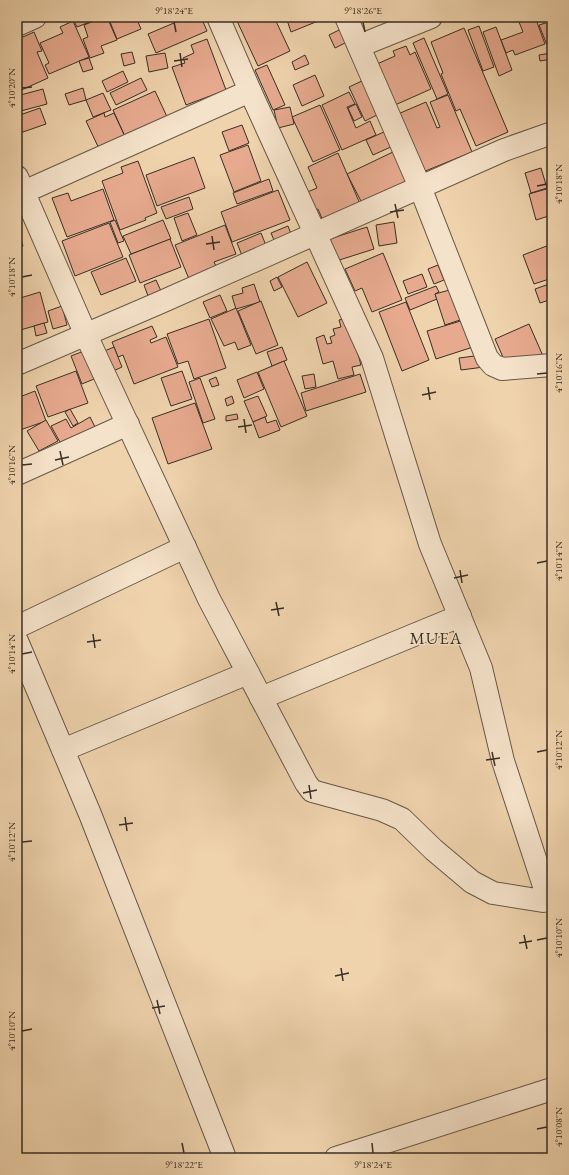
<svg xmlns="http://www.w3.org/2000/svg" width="569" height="1175" font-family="'EB Garamond',serif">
	<rect width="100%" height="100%" fill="#efd3ad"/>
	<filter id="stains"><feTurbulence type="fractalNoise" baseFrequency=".005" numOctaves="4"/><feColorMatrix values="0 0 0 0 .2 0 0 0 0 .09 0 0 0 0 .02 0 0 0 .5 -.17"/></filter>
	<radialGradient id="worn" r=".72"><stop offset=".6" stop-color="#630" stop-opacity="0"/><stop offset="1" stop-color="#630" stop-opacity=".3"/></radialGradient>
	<g fill="#e7aa8f" stroke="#382f24">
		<path d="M72 17H102L77 27Z"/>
		<path d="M104 17H107L117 40 101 46 104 53 90 58 83 39 88 37 84 25Z"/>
		<path d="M108 17H136L141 29 117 39Z"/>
		<path d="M188 17H201L207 31 156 53 148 34Z"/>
		<path d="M246 17H274L290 51 258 66 237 21Z"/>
		<path d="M294 17H328L291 32 287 20Z"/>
		<path d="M517 17H535L545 44 515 55 513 50 506 53 501 40 523 32Z"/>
		<path d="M73 21 89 57 49 74 45 65 49 63 40 43 63 33 60 27Z"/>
		<path d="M552 21V43L547 45 539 25Z"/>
		<path d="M479 26 494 67 483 71 468 30Z"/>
		<path d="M496 27 512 70 499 76 483 32Z"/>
		<path d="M343 28 349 41 335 48 329 35Z"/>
		<path d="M464 28 508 132 476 146 460 109 456 111 441 74 443 73 431 42Z"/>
		<path d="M34 32 42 51 37 52 48 78 17 92V56L22 54 17 42V36L22 34 23 37Z"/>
		<path d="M424 38 448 94 437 99 413 43Z"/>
		<path d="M207 39 226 90 186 105 172 67 185 63 183 58 194 53 191 45Z"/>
		<path d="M406 46 410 55 415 52 431 89 395 105 377 64 395 56 393 51Z"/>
		<path d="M132 52 135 63 124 66 121 54Z"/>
		<path d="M165 53 168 68 149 72 146 56Z"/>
		<path d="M551 53 552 59 540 61 539 55Z"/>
		<path d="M305 55 309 64 295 70 292 62Z"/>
		<path d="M89 58 93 69 83 72 79 61Z"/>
		<path d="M267 65 285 105 273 110 255 70Z"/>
		<path d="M123 71 128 82 107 92 102 81Z"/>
		<path d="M315 75 324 96 302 106 293 85Z"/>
		<path d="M141 78 147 90 116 105 110 93Z"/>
		<path d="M364 80 379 114 365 121 349 87Z"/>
		<path d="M83 88 86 100 69 105 65 94Z"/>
		<path d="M43 89 47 104 17 112V96Z"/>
		<path d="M155 91 169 121 127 141 113 110Z"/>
		<path d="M349 92 355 104 347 107 356 128 370 121 376 135 342 150 322 105Z"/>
		<path d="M103 93 111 110 93 117 86 100Z"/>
		<path d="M448 95 472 152 423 172 398 114 426 102 437 128 440 127 430 102Z"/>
		<path d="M356 104 362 117 354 121 348 108Z"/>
		<path d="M320 105 340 150 313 162 292 117Z"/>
		<path d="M290 107 294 124 278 128 274 110Z"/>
		<path d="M40 108 46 124 20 133 17 125V116Z"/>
		<path d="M104 113 105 117 114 113 127 141 101 153 86 121Z"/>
		<path d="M242 125 249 143 229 151 222 132Z"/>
		<path d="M386 131 393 146 373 155 366 140Z"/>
		<path d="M248 145 261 181 234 192 220 155Z"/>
		<path d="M393 152 408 183 363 205 347 174Z"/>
		<path d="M338 153 361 206 323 221 318 209 312 211 305 193 317 188 308 167Z"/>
		<path d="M194 157 205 188 157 206 146 175Z"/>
		<path d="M138 161 157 213 145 218 146 220 120 230 102 181 123 173 121 167Z"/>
		<path d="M541 168 547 188 531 193 525 173Z"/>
		<path d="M269 179 273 191 237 204 233 193Z"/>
		<path d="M550 188 552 195V215L536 220 529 194Z"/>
		<path d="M103 189 114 220 67 237 52 198 68 193 71 201Z"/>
		<path d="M278 190 290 220 232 242 221 212Z"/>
		<path d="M189 197 193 209 166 219 161 207Z"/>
		<path d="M188 213 197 235 182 241 174 218Z"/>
		<path d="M17 217 21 229 18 230 23 246 17 248Z"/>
		<path d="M115 220 124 241 118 243 110 222Z"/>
		<path d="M163 220 171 239 131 254 123 236Z"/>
		<path d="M394 222 397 243 379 246 376 225Z"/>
		<path d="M109 223 123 257 75 276 62 241Z"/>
		<path d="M225 225 236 254 214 262 217 268 189 279 175 245Z"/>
		<path d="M288 226 293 239 276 245 271 233Z"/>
		<path d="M367 227 374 249 333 262 317 243Z"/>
		<path d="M261 233 267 248 243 258 237 243Z"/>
		<path d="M170 239 181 267 140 283 129 255Z"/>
		<path d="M552 244V278L534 284 523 255Z"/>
		<path d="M383 253 402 300 372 312 362 288 355 291 345 269Z"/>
		<path d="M126 258 136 281 101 295 91 272Z"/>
		<path d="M307 262 327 303 298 317 278 277Z"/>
		<path d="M438 265 444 280 434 284 428 269Z"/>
		<path d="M422 274 427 287 408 294 403 281Z"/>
		<path d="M277 277 282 287 274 291 270 281Z"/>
		<path d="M156 280 161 291 148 296 144 285Z"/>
		<path d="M552 283V299L540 303 535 289Z"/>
		<path d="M254 284 260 302 236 309 232 296 243 293 242 288Z"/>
		<path d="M436 286 439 292 435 294 437 299 410 310 405 298Z"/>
		<path d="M453 289 463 319 445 325 435 294Z"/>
		<path d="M40 292 48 322 17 331V299Z"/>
		<path d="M220 295 227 311 210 318 203 302Z"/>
		<path d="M261 301 278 345 256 354 238 311Z"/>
		<path d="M406 302 429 360 402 371 379 312Z"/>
		<path d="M62 306 67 325 53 329 48 311Z"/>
		<path d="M236 308 251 345 238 350 235 342 224 346 211 319Z"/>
		<path d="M348 318 361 365 352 367 354 375 338 379 333 361 323 364 316 338 324 335 327 344 332 343 330 337 335 335 333 329 341 327 339 320Z"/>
		<path d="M209 319 226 368 194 379 188 361 178 364 167 334Z"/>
		<path d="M464 320 473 347 436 359 427 331Z"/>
		<path d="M44 323 47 333 36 336 34 326Z"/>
		<path d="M529 324 543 356 509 371 495 339Z"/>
		<path d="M152 326 157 337 150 340 151 343 166 337 178 367 134 384 123 355 118 357 112 342Z"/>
		<path d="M114 347 122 367 109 373 100 353Z"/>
		<path d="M282 347 287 360 272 366 267 352Z"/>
		<path d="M84 351 94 379 82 384 71 356Z"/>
		<path d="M482 355 484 367 461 370 459 358Z"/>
		<path d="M284 361 307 416 281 427 258 372Z"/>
		<path d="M76 371 88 403 48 417 36 386Z"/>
		<path d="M182 371 192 399 171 406 161 378Z"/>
		<path d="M257 372 264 389 244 398 237 380Z"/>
		<path d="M314 374 316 387 305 389 302 376Z"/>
		<path d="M360 374 366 392 306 411 301 393Z"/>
		<path d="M216 377 219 385 212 387 209 380Z"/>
		<path d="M200 378 215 419 203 423 189 382Z"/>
		<path d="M35 391 46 421 17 431V398Z"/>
		<path d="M232 396 234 403 227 406 225 399Z"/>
		<path d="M258 396 267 416 253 422 244 401Z"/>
		<path d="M195 403 212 449 168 464 152 418Z"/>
		<path d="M70 409 78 423 73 426 65 412Z"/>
		<path d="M237 414 238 419 226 421V416Z"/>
		<path d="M90 417 98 433 65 451 51 426 66 419 71 428Z"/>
		<path d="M265 417 267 423 276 420 280 430 259 438 253 422Z"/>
		<path d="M46 420 58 441 39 451 27 431Z"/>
	</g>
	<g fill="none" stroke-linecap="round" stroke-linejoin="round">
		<g stroke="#665846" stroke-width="24">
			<g id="minor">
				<path d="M346 17 420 187 487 358 493 365 502 369 552 365"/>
				<path d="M17 25 35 17"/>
				<path d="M359 46 431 17"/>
				<path d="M17 177 86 335 209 599 306 783 312 791 382 810 402 819 434 850 472 882 493 893 543 901 546 892 503 761 481 668 430 544 372 358 250 91 218 17"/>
				<path d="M17 195 250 91"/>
				<path d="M17 364 159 303 504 150 552 133"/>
				<path d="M17 474 128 424"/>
				<path d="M17 627 185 547"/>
				<path d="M17 641 90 814 225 1158"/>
				<path d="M261 698 460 616"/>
				<path d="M63 750 248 673"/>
				<path d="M336 1158 552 1089"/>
			</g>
		</g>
		<use href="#minor" stroke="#f5e2ca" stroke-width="22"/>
	</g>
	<path fill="none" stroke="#382f24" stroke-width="1.5" d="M174 22 176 32M363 22 365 32M180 53 182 67M174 61 188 59M22 88 32 87M537 186 547 184M395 204 398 218M390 212 404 210M212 236 214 250M206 244 220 242M22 277 32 275M537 374 547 373M428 387 430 400M422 395 436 392M244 419 246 433M238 427 252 425M60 451 63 465M55 460 69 457M22 465 32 464M537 563 547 561M460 570 462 583M454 578 468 575M276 602 279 616M271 610 284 608M93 634 95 648M87 642 101 640M22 654 32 652M492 752 495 766M537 752 547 750M486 760 500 758M309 785 311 799M303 793 317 790M125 817 127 831M119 825 133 823M22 842 32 841M524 935 527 949M537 940 547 938M519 943 532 941M341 968 343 981M335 976 349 973M157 1000 160 1014M152 1008 165 1006M22 1031 32 1029M537 1129 547 1127M182 1143 184 1153M372 1143 373 1153"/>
	<g text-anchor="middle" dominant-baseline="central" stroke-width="3" stroke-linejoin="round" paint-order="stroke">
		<g font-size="17" letter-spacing="1" fill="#382f24" stroke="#f5e2ca">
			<text x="436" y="638">MUEA</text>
		</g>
	</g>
	<rect width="569" height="1175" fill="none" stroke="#efd3ad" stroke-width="44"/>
	<rect x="22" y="22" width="525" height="1131" fill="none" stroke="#382f24" stroke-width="1.5"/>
	<g font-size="10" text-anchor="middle" fill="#382f24">
		<text x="174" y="14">9°18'24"E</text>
		<text x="363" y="14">9°18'26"E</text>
		<text transform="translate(11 88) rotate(-90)" y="4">4°10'20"N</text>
		<text transform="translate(558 184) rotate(-90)" y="4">4°10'18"N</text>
		<text transform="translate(11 277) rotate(-90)" y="4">4°10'18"N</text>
		<text transform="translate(558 373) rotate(-90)" y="4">4°10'16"N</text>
		<text transform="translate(11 465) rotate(-90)" y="4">4°10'16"N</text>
		<text transform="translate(558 561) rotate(-90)" y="4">4°10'14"N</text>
		<text transform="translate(11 654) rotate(-90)" y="4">4°10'14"N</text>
		<text transform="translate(558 750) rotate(-90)" y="4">4°10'12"N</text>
		<text transform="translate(11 842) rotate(-90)" y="4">4°10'12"N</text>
		<text transform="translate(558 938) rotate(-90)" y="4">4°10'10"N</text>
		<text transform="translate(11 1031) rotate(-90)" y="4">4°10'10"N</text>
		<text transform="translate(558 1127) rotate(-90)" y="4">4°10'08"N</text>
		<text x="184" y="1168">9°18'22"E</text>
		<text x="373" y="1168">9°18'24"E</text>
	</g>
	<rect width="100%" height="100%" filter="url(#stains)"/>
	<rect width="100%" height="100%" fill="url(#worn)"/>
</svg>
